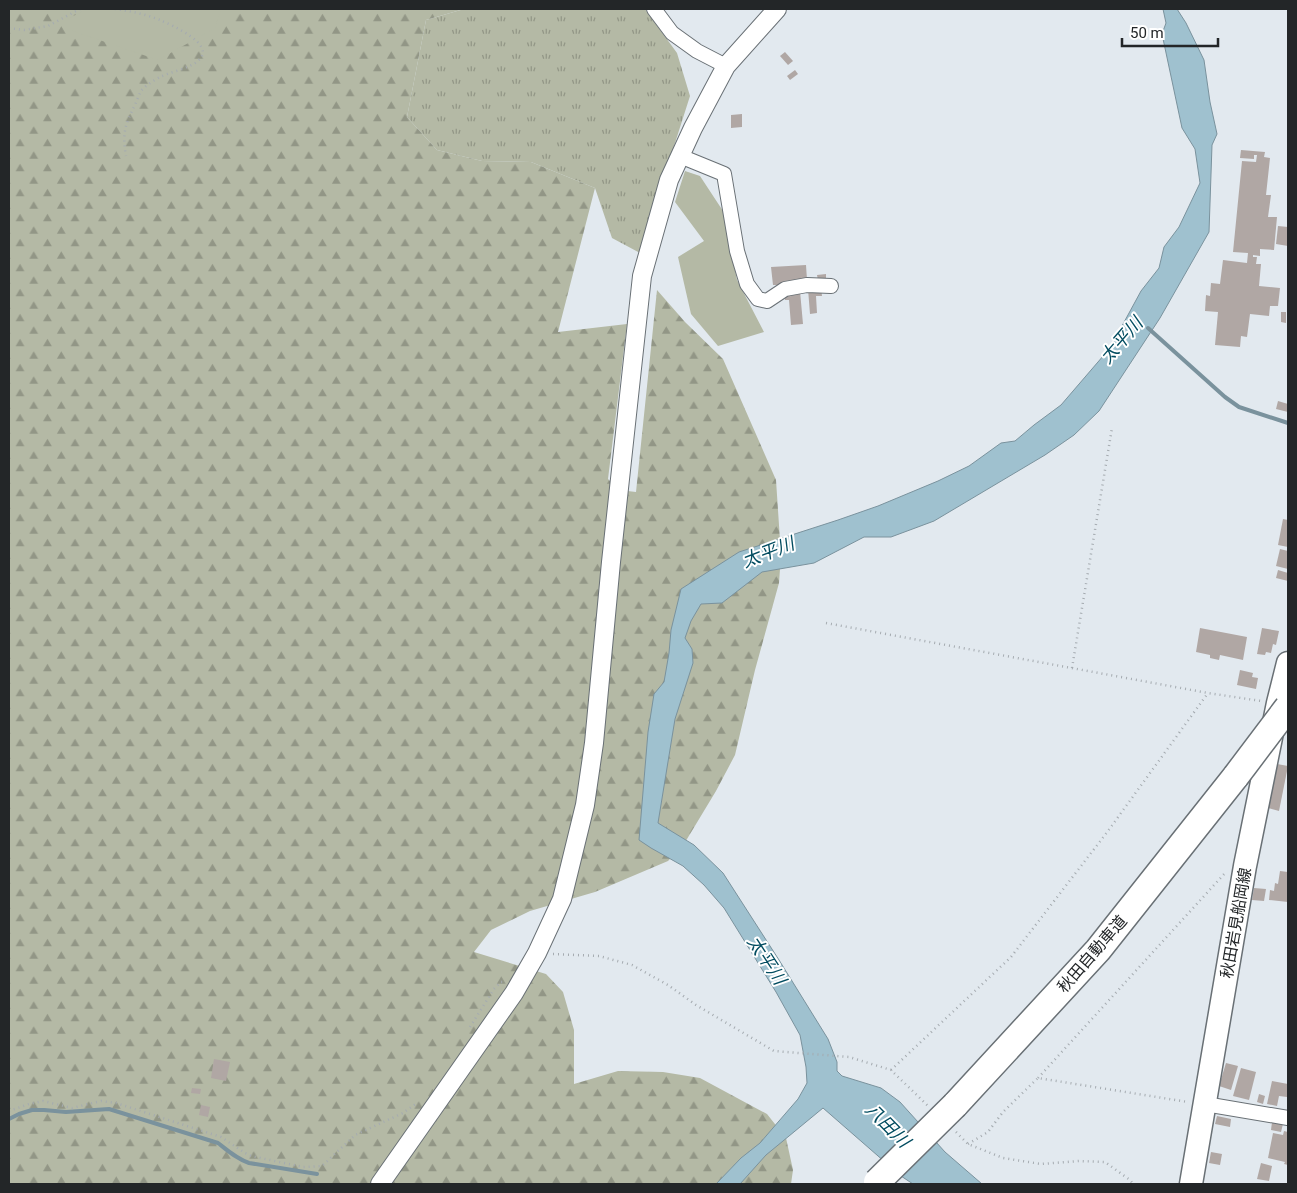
<svg xmlns="http://www.w3.org/2000/svg" width="1297" height="1193" font-family="Roboto,'Noto Sans JP',sans-serif">
	<defs>
		<pattern id="grass-tufts" width="24" height="20" patternUnits="userSpaceOnUse" patternTransform="scale(1.25)"><rect width="24" height="20" fill="#b4b9a5"/><path d="M3 7l-1-3M5 7V3M7 7l1-3M15 17l-1-3M17 17v-4M19 17l1-3" fill="none" stroke="#929686"/></pattern>
		<pattern id="forest-firs" width="22" height="20" patternUnits="userSpaceOnUse" patternTransform="scale(1.25)"><rect width="22" height="20" fill="#b4b9a5"/><path d="M5 1l3.5 6h-7zM16 11l3.5 6h-7z" fill="#929686"/></pattern>
	</defs>
	<rect width="100%" height="100%" fill="#e2e9ef"/>
	<path fill="url(#grass-tufts)" d="M464 9H645L677 53 690 96 640 253 612 238 595 188 531 162 482 161 437 150 407 117 426 20Z"/>
	<path fill="url(#forest-firs)" d="M9 9H464L426 20 407 117 437 150 482 161 531 162 595 188 558 332 627 324 608 479 619 490 636 492 657 290 685 322 723 359 776 480 781 555 779 583 755 670 735 755 716 791 684 844 668 861 595 892 530 911 491 930 474 952 546 974 563 992 574 1030V1084L618 1071 663 1072 700 1078 767 1114 786 1138 793 1170 791 1184H9Z"/>
	<g fill="#b4b9a5">
		<path d="M93 9H221L215 28 158 60 67 29V19L86 10Z"/>
		<path d="M685 171 700 176 723 211 737 280 764 332 718 346 691 314 678 257 704 241 675 202Z"/>
	</g>
	<path fill="#9fc1cf" stroke="#7a929d" d="M1163 9H1177L1186 23 1204 60 1210 102 1217 134 1212 145 1209 232 1160 318 1099 411 1074 435 1045 455 934 521 891 537H864L814 563 762 572 722 603 701 604 691 621 685 638 692 649 693 663 675 719 658 823 694 845 723 873 779 960 828 1039 837 1062V1071L842 1076 881 1088 900 1102 945 1152 982 1184H913L901 1176 823 1108 766 1155 740 1184H716L741 1158 760 1143 798 1099 807 1083 806 1067 800 1035 776 992 724 908 704 885 683 866 651 848 639 840 648 732 654 694 664 682 669 653 671 630 681 589 739 552 838 520 878 506 938 481 969 466 1001 443 1015 441 1034 425 1061 405 1110 348 1141 291 1159 268 1164 247 1179 227 1200 183 1195 149 1182 128 1162 34 1166 23Z"/>
	<g fill="none" stroke-linecap="round" stroke-linejoin="round">
		<g stroke="#7a929d" stroke-width="4">
			<path d="M1148 328 1225 397 1239 407 1288 423"/>
			<path d="M9 1119 19 1114 32 1110H44L66 1112 109 1109 218 1143C228 1151 237 1159 249 1163L317 1174"/>
		</g>
	</g>
	<g fill="#b0a7a4">
		<path d="M785 52 793 61 788 65 780 56Z"/>
		<path d="M795 70 798 74 790 80 787 76Z"/>
		<path d="M742 114V127L731 128V115Z"/>
		<path d="M1241 150 1265 152 1264 157 1270 158 1266 195H1271L1268 217H1277L1274 250 1260 249V256L1253 255V257H1257L1256 264H1261L1259 286 1280 288 1278 306H1270L1269 316 1250 314 1247 337 1241 336 1240 347 1215 345 1218 312 1205 311 1206 295 1210 296 1211 283 1220 284 1223 260 1247 263 1248 253 1233 252 1242 161 1256 162 1257 155H1254V159L1240 158Z"/>
		<path d="M1278 226 1288 227V246L1276 244Z"/>
		<path d="M806 265 807 280 785 281V285H773L771 267Z"/>
		<path d="M826 274V279L818 280 817 275Z"/>
		<path d="M821 288 822 296H816L817 313 810 314 808 289Z"/>
		<path d="M800 291 803 324 791 325 789 300H785L784 294Z"/>
		<path d="M1281 312H1286V323L1281 322Z"/>
		<path d="M1278 401 1288 404V412L1276 409Z"/>
		<path d="M1283 519 1288 520V547L1278 545Z"/>
		<path d="M1280 549 1288 551V569L1276 566Z"/>
		<path d="M1278 570 1288 573V581L1276 578Z"/>
		<path d="M1200 628 1247 637 1243 660 1220 655 1219 660 1210 658V655L1196 652Z"/>
		<path d="M1262 628 1279 631 1276 645 1273 644 1271 653 1266 652 1265 655 1257 654Z"/>
		<path d="M1240 670 1253 673 1252 677 1258 678 1256 689 1237 685Z"/>
		<path d="M1277 764 1288 766 1279 811 1268 808Z"/>
		<path d="M1280 871 1288 872V902L1269 900 1270 890 1274 891 1275 883 1278 884Z"/>
		<path d="M1254 888 1266 889 1264 901 1252 900Z"/>
		<path d="M214 1059 230 1062 226 1081 211 1078Z"/>
		<path d="M1226 1063 1238 1066 1231 1090 1219 1086Z"/>
		<path d="M1241 1068 1256 1072 1249 1100 1233 1096Z"/>
		<path d="M1272 1081 1288 1084 1287 1097 1279 1096 1277 1106 1267 1104Z"/>
		<path d="M192 1088 201 1089 200 1094 191 1093Z"/>
		<path d="M1259 1094 1265 1096 1263 1104 1257 1102Z"/>
		<path d="M201 1105 210 1107 208 1117 199 1115Z"/>
		<path d="M1217 1116 1231 1119 1230 1127 1215 1124Z"/>
		<path d="M1272 1122 1283 1124 1281 1132 1271 1130Z"/>
		<path d="M1284 1131 1288 1132V1165L1284 1164 1285 1162 1268 1158 1273 1133 1283 1135Z"/>
		<path d="M1211 1152 1222 1154 1220 1165 1209 1163Z"/>
		<path d="M1261 1163 1272 1166 1269 1181 1257 1179Z"/>
	</g>
	<g fill="none" stroke-linecap="round" stroke-linejoin="round">
		<g stroke="#697075" stroke-width="16">
			<g id="minor">
				<path d="M654 9 672 33 697 51 726 66"/>
				<path d="M680 156 724 174 737 251 747 284 758 299 767 301 785 289 807 285 831 286"/>
				<path d="M1205 1104 1288 1118"/>
			</g>
		</g>
		<g stroke="#697075" stroke-width="20">
			<path id="tertiary" d="M380 1184 514 993 537 953 562 899 585 805 594 743 611 562 642 276 669 180 693 128 726 66 777 9"/>
		</g>
		<g stroke="#697075" stroke-width="25">
			<path id="primary" d="M1191 1184 1245 866 1278 703 1288 663"/>
		</g>
		<g stroke="#697075" stroke-width="29">
			<path id="motorway" d="M955 1105 1098 950 1236 776"/>
		</g>
		<g stroke="#a5abb0" stroke-width="2.5" stroke-dasharray="1 4" stroke-linecap="butt">
			<path d="M115 9C130 11 145 14 160 20 171 25 216 44 199 60 191 68 170 72 160 77 154 80 145 86 141 91 139 95 137 100 135 105 125 125 122 133 126 156"/>
			<path d="M9 28 24 30 48 26 80 9"/>
			<path d="M826 623 1208 693 1261 701"/>
			<path d="M1072 668 1112 428"/>
			<path d="M553 954 599 956 632 965 668 985 696 1005 774 1051 849 1057 891 1070 928 1106"/>
			<path d="M470 1027 494 989 501 982H503"/>
			<path d="M891 1070 1011 957 1108 831 1208 693"/>
			<path d="M1038 1078 1226 872"/>
			<path d="M9 1111 29 1104 43 1101 72 1108 101 1101 116 1103 221 1137 245 1153 251 1156 303 1167 322 1166 355 1135 403 1113 417 1103"/>
			<path d="M956 1132 968 1144 1003 1158 1041 1164 1079 1161 1105 1162 1130 1180 1133 1184"/>
			<path d="M968 1144 988 1132 1003 1112 1038 1078 1188 1102"/>
		</g>
		<use href="#minor" stroke="#fff" stroke-width="14"/>
		<use href="#tertiary" stroke="#fff" stroke-width="18"/>
		<use href="#primary" stroke="#fff" stroke-width="22"/>
		<use href="#motorway" stroke="#fff" stroke-width="26"/>
		<g stroke="#697075" stroke-width="29" stroke-linecap="butt">
			<g id="motorway-bridge">
				<path d="M1236 776 1288 707"/>
				<path d="M877 1182 955 1105"/>
			</g>
		</g>
		<use href="#motorway-bridge" stroke="#fff" stroke-width="26"/>
	</g>
	<g text-anchor="middle" dominant-baseline="central" stroke-width="4" stroke-linejoin="round" paint-order="stroke">
		<g font-size="16" fill="#232628" stroke="#fff">
			<text transform="translate(1236 923) rotate(-80)">秋田岩見船岡線</text>
			<text transform="translate(1092 954) rotate(-49)">秋田自動車道</text>
		</g>
		<g font-size="18" font-style="italic" fill="#024c60" stroke="#fff">
			<text transform="translate(1121 340) rotate(-49)">太平川</text>
			<text transform="translate(768 552) rotate(-21)">太平川</text>
			<text transform="translate(767 960) rotate(57)">太平川</text>
			<text transform="translate(888 1125) rotate(45)">八田川</text>
		</g>
	</g>
	<rect width="1297" height="1193" fill="none" stroke="#232628" stroke-width="20"/>
	<path d="M1122 38v8h96v-8" fill="none" stroke="#232628" stroke-width="2.5"/>
	<text x="1130" y="38" font-size="15" fill="#232628" stroke="#ffffff" stroke-width="4" paint-order="stroke">50 m</text>
</svg>
